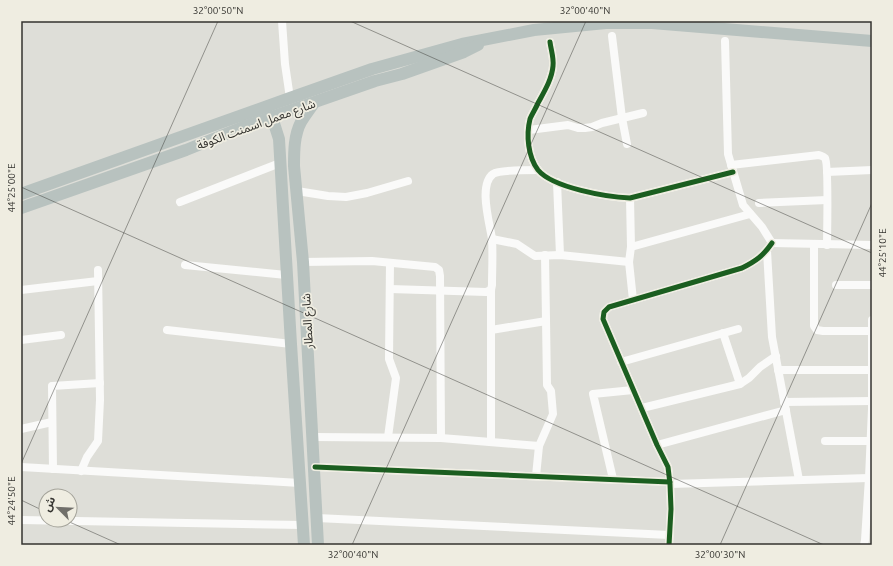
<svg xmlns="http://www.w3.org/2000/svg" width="893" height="566" font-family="Ubuntu,'Noto Sans Arabic',sans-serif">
	<rect width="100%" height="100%" fill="#deded8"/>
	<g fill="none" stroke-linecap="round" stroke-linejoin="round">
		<g stroke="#fafaf9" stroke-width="8">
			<path d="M282 21 285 64 290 98"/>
			<path d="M612 36 622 118 627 144"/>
			<path d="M725 41 728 154 743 205 762 227 772 243"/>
			<path d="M550 42C551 50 554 58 553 66 552 79 544 92 538 103 536 108 532 114 530 119 526 135 528 157 538 170 553 188 607 197 630 198L733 172"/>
			<path d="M529 130 568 125 578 128H585L592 127 602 123 643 113"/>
			<path d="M731 165 819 155C821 156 823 156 825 158 829 164 827 232 827 245"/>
			<path d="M827 172 872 170"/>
			<path d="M557 182 560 255"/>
			<path d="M297 191 328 196 346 197 367 193 408 181"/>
			<path d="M630 198 631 247 629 262 633 300"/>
			<path d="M180 202 280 163"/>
			<path d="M759 203 827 200"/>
			<path d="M492 239 517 244 535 256 560 255 629 262"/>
			<path d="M772 243 872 245"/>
			<path d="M814 244V326L817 330 823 331H872"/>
			<path d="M631 247 750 214"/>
			<path d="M767 251 772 337 799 480"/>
			<path d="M303 262 372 261 435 267 439 270 440 276 441 438"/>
			<path d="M185 265 286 275"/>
			<path d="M836 285H872"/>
			<path d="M390 289 486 292 491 290"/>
			<path d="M21 290 98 281"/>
			<path d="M167 330 291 344"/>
			<path d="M491 330 546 321"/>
			<path d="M723 333 740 384"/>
			<path d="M21 340 61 335"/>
			<path d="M621 362 738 329"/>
			<path d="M778 370H872"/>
			<path d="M784 402 872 401"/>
			<path d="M642 408 740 384 749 378 760 367 776 356"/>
			<path d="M21 429 52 422"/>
			<path d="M313 437 441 438 539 446"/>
			<path d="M388 437 396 378 389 359 390 263"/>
			<path d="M825 441H870"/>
			<path d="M491 442V290L492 285C492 270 493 254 492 239 490 224 478 185 493 174 499 170 529 170 538 170"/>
			<path d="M657 445 786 410"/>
			<path d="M21 467 300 483"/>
			<path d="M315 467 670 482"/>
			<path d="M53 469 52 386 100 383"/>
			<path d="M81 471 87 457 98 441 100 400 98 270"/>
			<path d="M536 476 539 446 553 414 551 391 547 385 545 255"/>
			<path d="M613 479 593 394 633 390"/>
			<path d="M670 484 869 478"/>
			<path d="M317 518 669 535"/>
			<path d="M21 520 303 525"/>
			<path d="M669 545 671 509 670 484 668 467 657 445 603 319 604 312 609 307 742 268C756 261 763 256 772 243"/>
			<path d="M864 545 865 540 869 478 872 409V320"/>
		</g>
		<g stroke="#b8c2bf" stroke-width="12">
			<path d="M314 103C310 109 305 115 301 122 294 135 294 152 294 166L303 262 318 545"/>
			<path d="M272 117 279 139 291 344 304 545"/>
			<path d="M21 194 290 98 372 69 462 44 534 30 606 23H652L872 41"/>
			<path d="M21 208 186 150 243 127 375 81 402 74 464 52 478 45"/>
		</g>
		<g stroke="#efede1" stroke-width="8">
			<g id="cycleway">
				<path d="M550 42C551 50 554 58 553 66 552 79 544 92 538 103 536 108 532 114 530 119 526 135 528 157 538 170 553 188 607 197 630 198L733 172"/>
				<path d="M315 467 670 482"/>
				<path d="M669 545 671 509 670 484 668 467 657 445 603 319 604 312 609 307 742 268C756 261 763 256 772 243"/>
			</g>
		</g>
		<use href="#cycleway" stroke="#1b5e20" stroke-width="5"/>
	</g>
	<path fill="none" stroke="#34332f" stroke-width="1" stroke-opacity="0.45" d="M350 21 872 253M21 187 824 545M21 464 218 21M21 500 46 512M65 520 121 545M352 545 586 21M720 545 872 203"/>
	<g text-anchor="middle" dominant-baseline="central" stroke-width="3.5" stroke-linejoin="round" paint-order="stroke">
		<g font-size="12" fill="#34332f" stroke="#efede1">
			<text transform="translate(256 124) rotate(-20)">شارع معمل اسمنت الكوفة</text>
			<text transform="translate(307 321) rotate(-93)">شارع المطار</text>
		</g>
	</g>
	<rect width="893" height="566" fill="none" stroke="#efede1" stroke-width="44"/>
	<g transform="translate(58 508) rotate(294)"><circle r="19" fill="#efede1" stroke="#a4a39a"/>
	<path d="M0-3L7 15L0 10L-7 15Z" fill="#706f6a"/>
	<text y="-6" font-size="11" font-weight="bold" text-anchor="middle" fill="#34332f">ش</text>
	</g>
	<rect x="22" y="22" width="849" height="522" fill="none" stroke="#34332f" stroke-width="1.5"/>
	<g font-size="10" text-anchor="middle" fill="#34332f">
		<text x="218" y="14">32°00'50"N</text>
		<text x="585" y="14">32°00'40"N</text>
		<text transform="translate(11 188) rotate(-90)" y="4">44°25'00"E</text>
		<text transform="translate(882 253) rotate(-90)" y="4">44°25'10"E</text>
		<text transform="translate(11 501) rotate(-90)" y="4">44°24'50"E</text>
		<text x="353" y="558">32°00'40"N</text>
		<text x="720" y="558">32°00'30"N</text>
	</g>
</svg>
